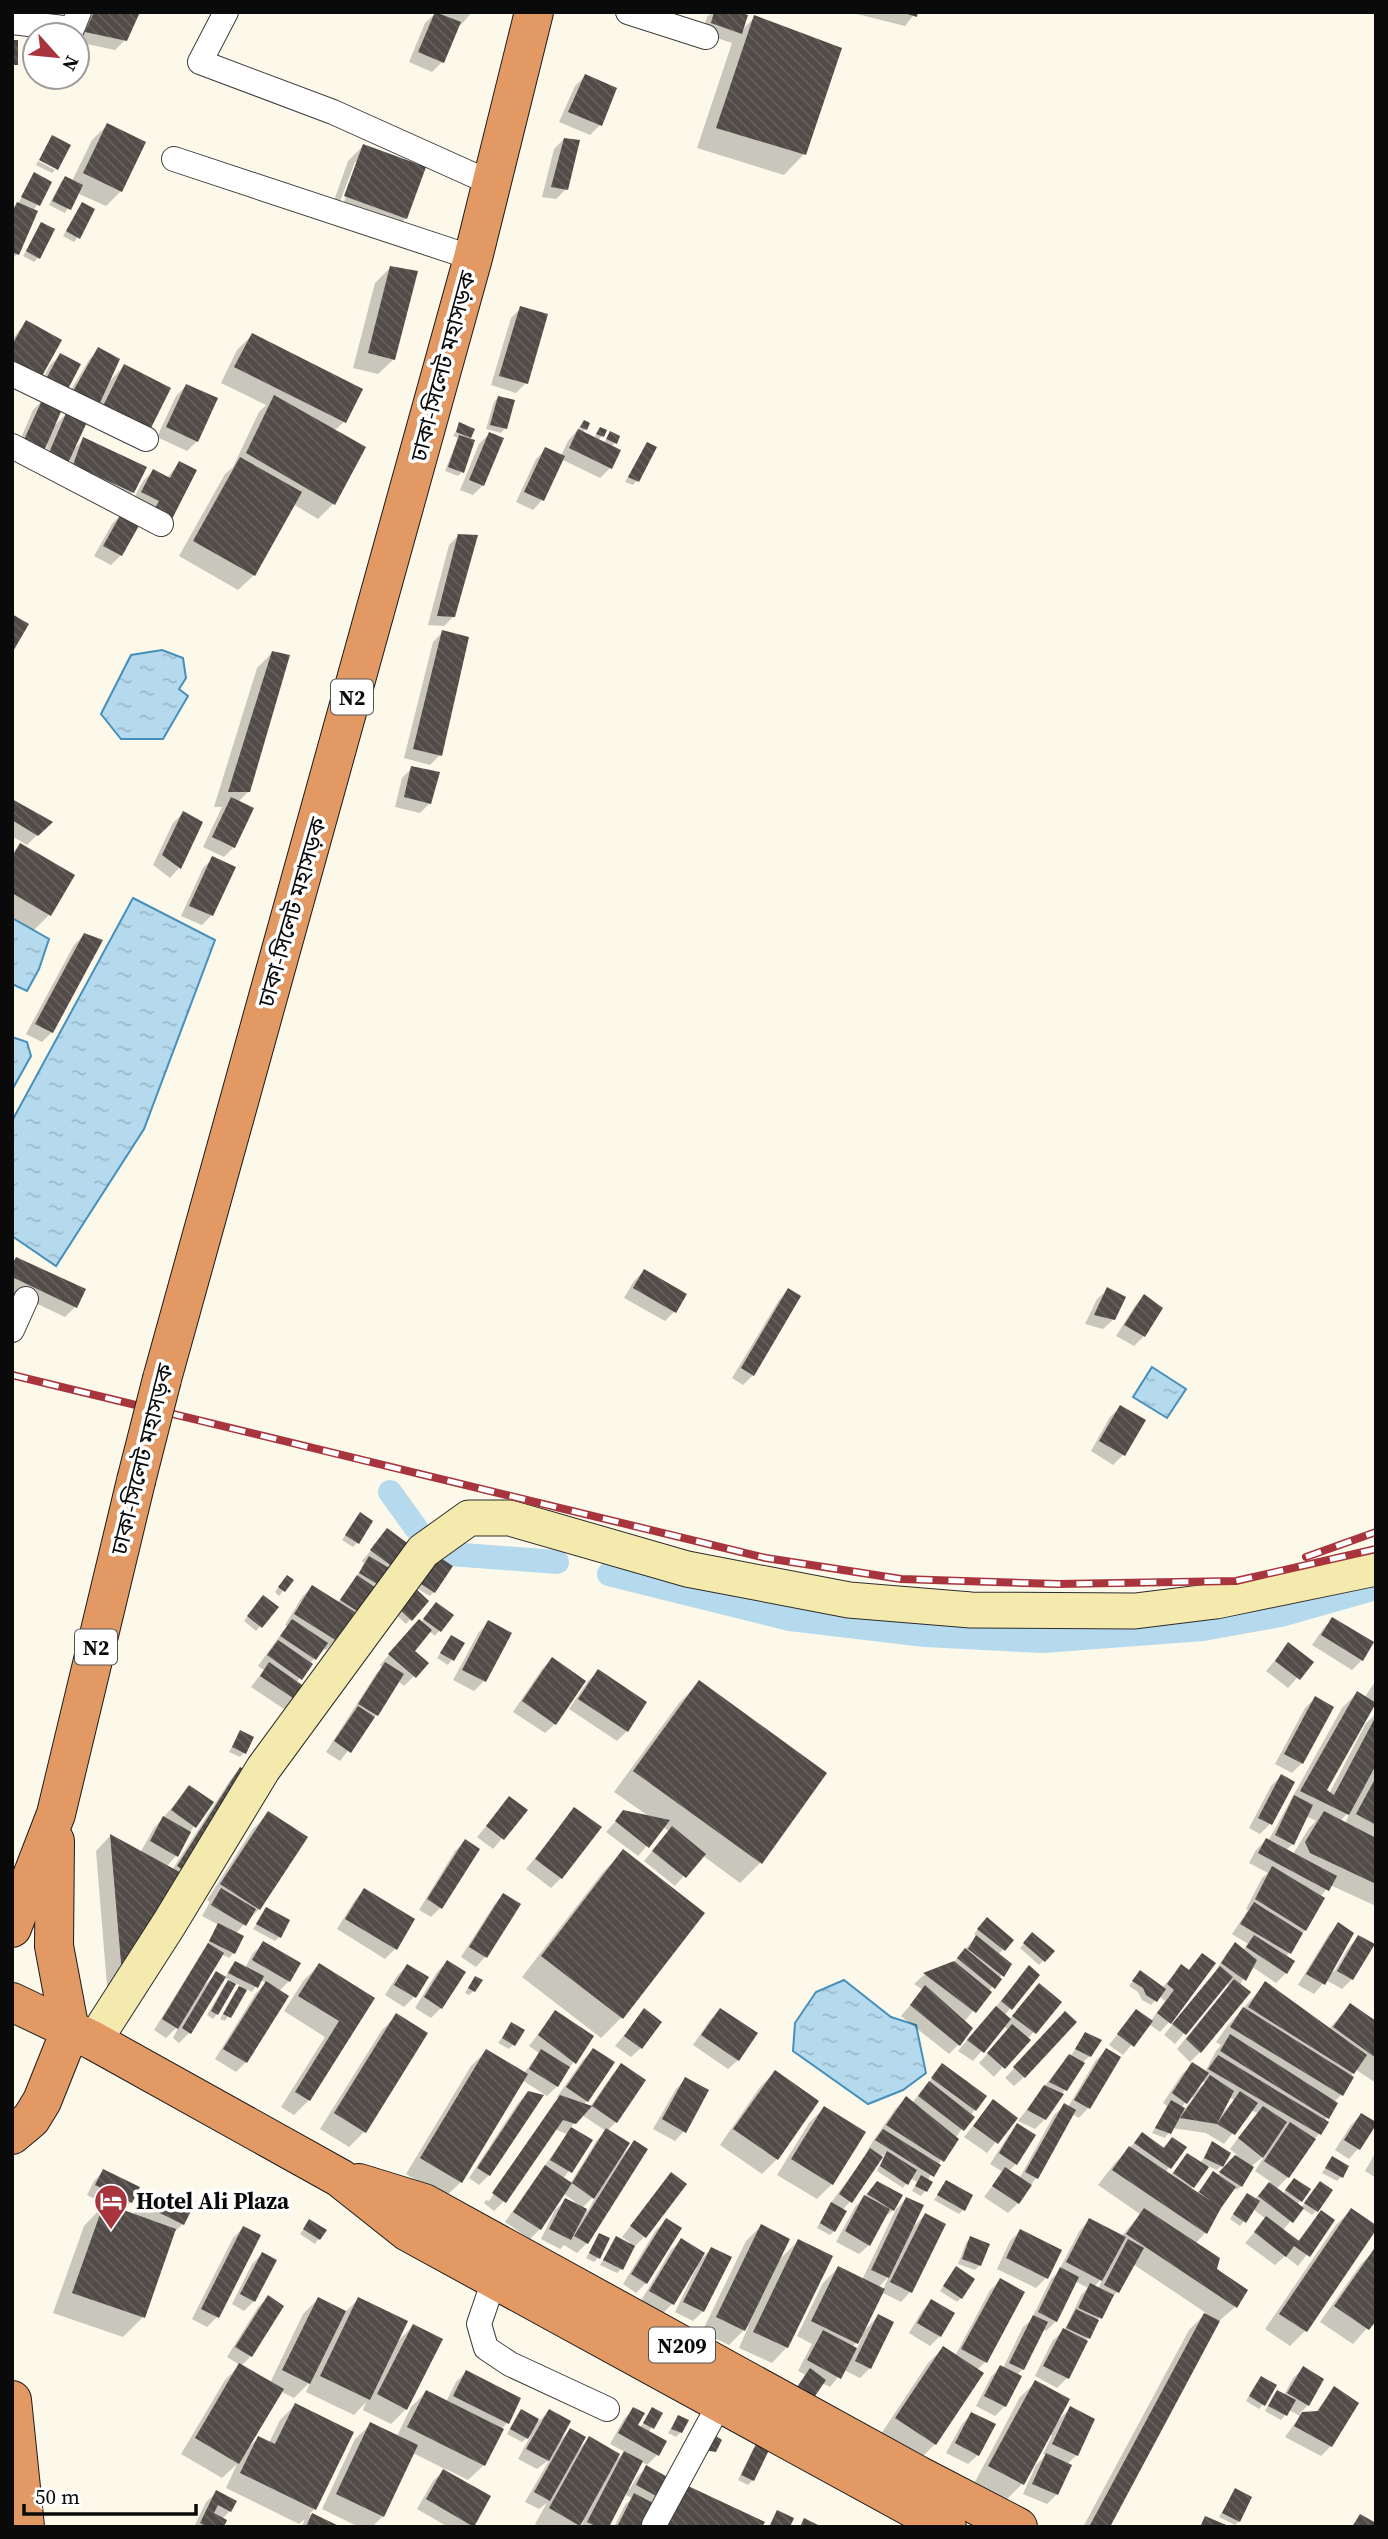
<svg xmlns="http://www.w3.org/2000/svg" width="1388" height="2539" font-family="'Source Serif 4','Noto Sans Bengali',serif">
	<defs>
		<pattern id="water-ripples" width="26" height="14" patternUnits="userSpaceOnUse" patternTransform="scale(1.75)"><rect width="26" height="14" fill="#b5daed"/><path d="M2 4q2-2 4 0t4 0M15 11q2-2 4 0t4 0" fill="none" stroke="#9abaca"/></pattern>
		<pattern id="building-back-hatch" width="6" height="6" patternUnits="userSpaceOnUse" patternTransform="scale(1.75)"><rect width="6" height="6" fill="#524c48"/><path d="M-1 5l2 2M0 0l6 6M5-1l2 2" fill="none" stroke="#66615e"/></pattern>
	</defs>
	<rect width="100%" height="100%" fill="#fcf8ea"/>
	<g fill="url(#water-ripples)" stroke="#4690bb" stroke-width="2">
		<path d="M162 650 183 658 186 678 179 689 188 696 163 739H121L101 714 131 655Z"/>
		<path d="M133 898 215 940 144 1129 56 1266 12 1236V1121Z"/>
		<path d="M12 918 49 939 39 969 27 991 12 984Z"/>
		<path d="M12 1037 27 1042 31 1056 12 1090Z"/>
		<path d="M1152 1367 1186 1389 1167 1418 1133 1397Z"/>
		<path d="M844 1980 891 2017 916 2025 926 2073 903 2090 868 2104 793 2051 795 2023 816 1992Z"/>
	</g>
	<g fill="#0003" fill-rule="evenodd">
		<path d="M90 12H138L125 40 115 50 77 42Z"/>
		<path d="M437 12H472L461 25 458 24 442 62 432 72 409 62 425 23Z"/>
		<path d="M712 12H733L741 31 755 17 839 49 804 154 784 175 697 148 732 43 702 33 707 17Z"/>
		<path d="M857 12H916L905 26 857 14Z"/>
		<path d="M585 76 600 125 590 135 559 122 575 86Z"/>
		<path d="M107 125 121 191 106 206 77 193 65 213 49 205 61 182 65 178 72 181 92 140Z"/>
		<path d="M564 139 566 189 556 199 542 197 554 149Z"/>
		<path d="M363 146 406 218 390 233 330 212 348 161ZM355 162H358L343 205 339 204Z"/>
		<path d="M38 161 55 170 52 173 36 165Z"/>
		<path d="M34 174 50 183 33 211 17 254 12 259V209L19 202Z"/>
		<path d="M82 204 78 237 74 242 63 236Z"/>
		<path d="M42 224 38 258 34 262 23 256Z"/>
		<path d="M390 268 394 359 378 374 353 368 375 283Z"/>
		<path d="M521 308 526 383 516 393 491 385 511 318Z"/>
		<path d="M26 322 60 340 12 375V340Z"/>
		<path d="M252 335 344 422 334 431 333 504 318 519 293 504 254 575 238 590 179 556 225 474 233 467 259 412 266 405 221 383 237 350Z"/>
		<path d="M98 350 107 384 124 366 147 431 132 446 88 424 63 403 89 360Z"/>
		<path d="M60 355 79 365 37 390 50 365Z"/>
		<path d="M186 386 197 441 187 451 157 437 176 396Z"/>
		<path d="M498 398 505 428 501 433 486 429 494 402Z"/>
		<path d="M43 400 53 427 67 413 73 450 84 439 133 492 123 502 65 475 70 459 57 472 39 465 48 444 33 459 15 452 33 410Z"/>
		<path d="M584 422 586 429 582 433 593 439 600 429 602 436 597 441 603 444 611 433 615 443 611 447 610 468 600 478 561 459 542 500 533 510 516 502 536 459 546 449 561 456 568 441Z"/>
		<path d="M460 425 472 430 462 472 458 476 445 471 458 438 453 436Z"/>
		<path d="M489 434 483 485 473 495 460 490 479 444Z"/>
		<path d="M647 444 637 480 633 485 625 482Z"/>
		<path d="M179 463 168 523 132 502 143 481 153 471 167 478Z"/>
		<path d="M122 514 121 555 111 565 94 556 112 524Z"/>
		<path d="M459 535 454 616 444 626 428 625 449 545Z"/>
		<path d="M443 632 440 755 430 765 404 758 433 642Z"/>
		<path d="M272 653 249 791 238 802 252 808 234 847 224 857 203 847 222 807H214L257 668Z"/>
		<path d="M412 768 430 803 420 813 395 807 402 778Z"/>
		<path d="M12 801 50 822 27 845 12 836Z"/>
		<path d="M183 813 201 823 179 868 170 878 153 865 173 823Z"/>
		<path d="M20 845 49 915 34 930 12 917V853Z"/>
		<path d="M213 858 234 868 212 915 202 925 181 916 203 868Z"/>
		<path d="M84 935 52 1032 42 1042 26 1034 74 945Z"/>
		<path d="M17 1259 75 1307 65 1317 12 1292V1263Z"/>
		<path d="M644 1271 674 1312 665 1321 624 1298 634 1281Z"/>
		<path d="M788 1290 753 1375 743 1385 732 1378 779 1300Z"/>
		<path d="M1107 1290 1114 1319 1103 1329 1085 1324 1097 1299Z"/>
		<path d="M1144 1296V1336L1134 1346 1116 1336 1135 1306Z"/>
		<path d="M1120 1407 1143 1421 1123 1455 1113 1465 1091 1451 1110 1417Z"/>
		<path d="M360 1514 357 1543 353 1547 342 1540Z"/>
		<path d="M388 1530 407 1545 336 1640 326 1650 322 1648 310 1664 296 1683 294 1699 284 1709 251 1687 264 1670 258 1666 287 1626 285 1625 302 1597 312 1587 337 1603 356 1578 364 1563 362 1561Z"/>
		<path d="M434 1564V1592L430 1596 418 1589Z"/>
		<path d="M292 1580 279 1596 275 1592 283 1581Z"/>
		<path d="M427 1601 406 1624 392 1611Z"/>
		<path d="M259 1602 276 1608 256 1631 244 1621Z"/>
		<path d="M432 1608 452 1615 435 1636 429 1631 412 1651 414 1676 404 1686 398 1681 376 1715 340 1761 326 1752 376 1674 382 1667 380 1665 410 1631 421 1623Z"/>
		<path d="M1332 1619 1362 1660 1352 1670 1312 1645 1323 1629Z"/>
		<path d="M489 1622 509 1633 484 1681 474 1691 453 1680 479 1632Z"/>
		<path d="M451 1637 463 1644 448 1665 437 1658Z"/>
		<path d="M1288 1645 1311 1662 1288 1688 1266 1671Z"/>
		<path d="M552 1659 555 1724 545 1733 513 1712 542 1669Z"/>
		<path d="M598 1672 645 1703 627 1731 617 1741 569 1709 588 1681Z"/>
		<path d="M1376 1680V1702L1325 1791 1329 1794 1366 1723 1376 1714V1906L1330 1885 1320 1897 1305 1930 1286 1957V1973L1276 1983 1251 1966 1200 2052 1190 2062 1177 2049 1229 1986 1226 1983 1175 2044 1164 2035 1213 1975 1226 1954 1235 1944 1243 1950 1248 1944 1232 1934 1248 1910 1246 1909 1262 1878 1268 1873 1249 1863 1256 1850 1266 1840 1268 1841 1342 1708 1357 1693 1365 1697ZM1351 1810 1345 1824 1340 1821ZM1306 1816 1316 1821 1309 1828 1293 1854 1286 1850 1293 1844Z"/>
		<path d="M699 1683 760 1863 740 1883 702 1855 675 1886 644 1861 669 1831 663 1827 638 1856 606 1832 624 1812 650 1817 614 1792 679 1703Z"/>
		<path d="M1315 1698 1302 1763 1292 1773 1275 1764 1305 1708Z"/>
		<path d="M240 1732 244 1753 240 1757 229 1752Z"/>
		<path d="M240 1769 108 1998 96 1851 110 1836 140 1853 154 1828 190 1787 194 1826 176 1856 166 1867 172 1870 231 1779Z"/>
		<path d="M1281 1776 1293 1782 1270 1824 1260 1834 1249 1828 1271 1786Z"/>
		<path d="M510 1798 525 1811 493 1849 477 1837Z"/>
		<path d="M575 1809 561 1878 551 1888 526 1869Z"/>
		<path d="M268 1814 259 1909 235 1934 234 1953 229 1958 221 1954 202 1988 217 1973 189 2033 179 2043 173 2038 180 2024 166 2038 154 2030 219 1925 202 1916 210 1902 207 1900 253 1829Z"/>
		<path d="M465 1841 441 1907 431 1917 419 1910 455 1851Z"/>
		<path d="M623 1852 703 1913 621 2018 601 2038 522 1977 603 1872Z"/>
		<path d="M364 1890 413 1920 395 1949 385 1959 337 1929 355 1900Z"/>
		<path d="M503 1895 485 1957 476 1967 461 1957 494 1905Z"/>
		<path d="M266 1909 280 1936 275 1941 253 1929Z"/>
		<path d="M983 1923 1012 1940 998 1955 1002 1975 964 2022 959 2044 949 2054 901 2016 923 1990 914 1984 924 1975 953 1963 977 1936 974 1934Z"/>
		<path d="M1339 1924 1331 1971 1334 1972 1349 1947 1358 1937 1352 1979 1342 1989 1326 1980 1314 1994 1298 1985 1329 1934Z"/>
		<path d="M1032 1935 1052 1951 1039 1965 1020 1948Z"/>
		<path d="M263 1944 289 1981 279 1991 287 1996 246 2062 236 2072 215 2059 256 1993 266 1983 260 1980 252 1992 246 1989 225 2021 220 2019 235 1992 241 1986 235 1983 217 2014 213 2019 207 2015 224 1986 230 1980 225 1978 231 1967 235 1963 245 1968 253 1953Z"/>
		<path d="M1202 1955 1169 2022 1160 2032 1149 2024 1123 2055 1109 2045 1136 2011 1150 2022 1165 2001 1159 1996 1151 2005 1142 2000 1138 1992 1129 1986 1136 1977 1162 1988 1181 1966 1188 1971Z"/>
		<path d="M447 1962 441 2008 431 2018 415 2008 437 1972Z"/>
		<path d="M319 1965 373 1999 309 2100 294 2115 281 2107 325 2037 284 2011 304 1980Z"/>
		<path d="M407 1966 414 1997 404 2007 385 1995 397 1976Z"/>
		<path d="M1029 1968 1037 1975 1004 2016 1009 2020 1029 1995 1060 2002 994 2077 979 2063 1009 2030 1003 2026 973 2061 958 2051Z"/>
		<path d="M475 1978 474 1991 469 1995 465 1993Z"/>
		<path d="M1265 1984 1329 2029 1350 2005 1376 2023V2083L1355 2069 1341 2095 1334 2102 1319 2134 1311 2143 1288 2177 1276 2189 1283 2194 1290 2184 1301 2200 1297 2205 1301 2208 1316 2187V2211L1312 2215 1302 2208 1282 2231 1297 2242 1321 2212 1333 2221 1298 2266 1285 2256 1275 2265 1245 2243 1266 2219 1253 2209 1240 2226 1230 2219 1243 2199 1254 2200 1271 2182 1255 2171 1266 2154 1252 2166 1241 2186 1237 2190 1234 2188 1205 2233 1195 2244 1215 2269 1235 2307 1219 2321 1108 2527H1083L1189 2330 1206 2313 1133 2264 1117 2292 1109 2301 1096 2322 1067 2378 1057 2388 1035 2376 1053 2340 1064 2331 1081 2295 1088 2288 1075 2281 1056 2321 1046 2331 1043 2329 1023 2369 1017 2375 1005 2406 995 2416 976 2406 991 2377 1000 2367 1003 2368 1023 2327 1031 2320 1051 2279 1058 2272 1080 2230 1090 2220 1121 2237 1140 2214 1098 2185 1114 2164 1143 2134 1162 2149 1172 2139 1184 2148 1165 2173 1170 2176 1187 2155 1200 2164 1212 2143 1222 2165 1217 2170 1208 2166 1190 2190 1196 2194 1214 2174 1217 2176 1237 2155 1230 2149 1257 2113 1251 2110 1224 2144 1206 2133 1172 2128 1165 2138 1152 2133 1167 2106 1163 2103 1182 2074 1192 2065 1205 2072 1216 2051 1221 2045 1216 2042 1228 2025ZM1202 2080 1205 2083 1197 2090 1195 2089ZM1191 2097 1193 2098 1185 2109 1181 2107ZM1229 2097 1234 2100 1223 2113 1222 2112ZM1104 2276 1098 2289 1094 2287Z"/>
		<path d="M720 2010 738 2060 728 2069 693 2045 710 2020Z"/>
		<path d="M644 2011 641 2048 631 2057 615 2046Z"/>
		<path d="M555 2012 591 2037 557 2086 547 2096 522 2080 461 2182 445 2197 406 2174 471 2066 486 2051 524 2073 539 2053 529 2046Z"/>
		<path d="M397 2015 426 2033 364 2132 349 2147 320 2129 382 2030Z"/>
		<path d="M1056 2023 1024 2077 1014 2086 1005 2078Z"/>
		<path d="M512 2024 513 2045 509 2049 498 2043Z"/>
		<path d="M1085 2034 1090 2056 1085 2060 1045 2119 1035 2129 1018 2121 1060 2066 1070 2057Z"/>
		<path d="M593 2050 587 2101 583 2105 590 2107 612 2075 621 2066 616 2122 607 2131 622 2155 634 2143 587 2243 577 2253 564 2245 560 2249 541 2239 555 2210 566 2200 574 2204 575 2202 563 2193 540 2229 530 2239 505 2222 567 2134 554 2129 504 2201 494 2211 484 2203 486 2200 489 2201 555 2105H552L559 2099 557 2097 583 2060ZM582 2115 606 2131 597 2140 570 2184 563 2179 590 2141 570 2128ZM598 2192 588 2211 582 2208Z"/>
		<path d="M1106 2050 1088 2108 1079 2118 1072 2114 1036 2178 1018 2203 1008 2213 984 2197 1003 2172 990 2164 1008 2136 1017 2126 1016 2164 1008 2172 1019 2179 1054 2115 1064 2106 1068 2107 1096 2060Z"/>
		<path d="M942 2066 975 2109 927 2181 925 2191 921 2196 912 2191 917 2182 910 2178 903 2188 877 2171 884 2156 882 2155 850 2202 842 2210 834 2231 830 2235 817 2228 830 2204 869 2152 867 2151 873 2141 896 2108 906 2099 912 2103Z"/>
		<path d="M775 2072 777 2159 762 2174 720 2145 760 2087Z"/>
		<path d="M686 2079 684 2131 675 2141 653 2129 676 2089Z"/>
		<path d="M528 2093 541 2096 489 2175 479 2185 469 2178 518 2103Z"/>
		<path d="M993 2101 1015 2118 987 2153 964 2137Z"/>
		<path d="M824 2108 832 2184 817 2199 777 2175 809 2123Z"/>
		<path d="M1361 2115 1375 2124 1358 2149 1349 2159 1335 2150 1351 2125Z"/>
		<path d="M1376 2152V2178L1365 2171Z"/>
		<path d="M1332 2158 1341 2177 1337 2181 1322 2173Z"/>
		<path d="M104 2171 131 2202 121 2211 133 2215 139 2203 149 2193 183 2224 172 2234 143 2317 123 2337 53 2313 84 2226 105 2204 87 2195 94 2181Z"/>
		<path d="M671 2174 644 2237 635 2246 621 2269 617 2273 600 2265 616 2238 629 2245 631 2243 622 2237Z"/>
		<path d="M946 2182 963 2210 959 2214 934 2200Z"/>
		<path d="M873 2187 901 2196 893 2210 888 2215 886 2213 869 2245 859 2254 836 2242 855 2207Z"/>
		<path d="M906 2199 911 2229 925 2215 910 2292 901 2302 881 2292 863 2332 878 2316 870 2368 860 2378 844 2370 830 2387 798 2371 812 2344 797 2336 823 2283 838 2268 862 2280 896 2209ZM889 2276 883 2290 878 2288ZM862 2337 857 2349 852 2347Z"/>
		<path d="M1351 2210 1376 2227 1305 2331 1290 2346 1265 2329 1336 2225Z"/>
		<path d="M666 2220 646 2283 636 2293 623 2284 656 2230Z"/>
		<path d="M309 2222 324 2231 315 2244 300 2234Z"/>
		<path d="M761 2226 779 2260 798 2241 830 2256 787 2347 772 2363 739 2348 749 2325 729 2345 702 2332 746 2241Z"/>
		<path d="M243 2228 217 2317 207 2327 192 2319 233 2238Z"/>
		<path d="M1020 2231 1046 2278 1036 2288 997 2269 1010 2241Z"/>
		<path d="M599 2235 598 2258 594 2262 586 2258Z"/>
		<path d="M970 2238 980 2265 975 2270 958 2264 966 2243Z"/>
		<path d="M681 2240 699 2262 711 2249 703 2311 693 2321 675 2312 697 2267 695 2266 672 2304 662 2314 641 2301 671 2250Z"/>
		<path d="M1376 2249V2318L1353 2344 1320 2322 1361 2264Z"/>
		<path d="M262 2254 254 2301 244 2311 232 2304 252 2264Z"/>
		<path d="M956 2268 961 2298 957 2302 940 2291Z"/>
		<path d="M1000 2281 985 2362 977 2370 935 2444 920 2459 881 2434 928 2363 943 2348 955 2356 990 2290Z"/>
		<path d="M268 2297 282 2306 251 2356 241 2366 270 2383 303 2314 318 2299 345 2312 359 2299 397 2342 413 2326 406 2409 391 2424 363 2410 366 2402 354 2415 306 2392 311 2381 294 2398 280 2391 249 2447 258 2438 269 2443 280 2420 295 2405 315 2509 309 2514 336 2527H302L305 2519 299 2524 226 2488 237 2464 222 2478 181 2454 225 2380 240 2365 227 2357 258 2307Z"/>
		<path d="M931 2301 940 2336 930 2346 909 2333 922 2311Z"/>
		<path d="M1303 2369 1308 2405 1299 2414 1315 2413 1334 2388 1331 2446 1321 2456 1285 2437 1300 2416 1289 2410 1281 2420 1265 2411 1273 2396 1277 2392 1284 2395 1293 2378Z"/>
		<path d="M466 2372 507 2423 502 2428 484 2465 468 2480 446 2469 444 2472 471 2527H448L417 2509 433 2481 445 2469 413 2453 383 2516 372 2527H359L322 2509 355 2439 371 2424 397 2436 411 2407 426 2392 446 2402 456 2382Z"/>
		<path d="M1036 2382 1058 2421 1070 2408 1077 2455 1067 2464 1057 2494 1047 2504 1023 2494 1036 2465 1046 2455 1043 2454 1052 2436 1049 2434 1022 2484 1007 2499 975 2482 1020 2397Z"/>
		<path d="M1257 2382 1263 2404 1259 2409 1246 2401Z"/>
		<path d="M633 2409 635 2426 640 2428 653 2409 661 2413 648 2433 657 2455 647 2465 641 2461 628 2487 630 2489 637 2477 647 2467 669 2479 639 2527H614L625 2505 632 2498 624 2494 608 2527H581L584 2520 577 2527H540L535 2524 547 2503 539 2509 525 2502 550 2459 537 2469 518 2459 531 2435 522 2442 507 2434 517 2415 521 2411 539 2421 549 2411 558 2442 570 2430 579 2449 589 2438 615 2461 625 2452 610 2444 624 2419Z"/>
		<path d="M972 2414 978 2455 968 2464 946 2453 962 2424Z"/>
		<path d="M678 2417 681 2432 676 2437 668 2433Z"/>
		<path d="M757 2444 753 2480 748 2485 738 2480 753 2449Z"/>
		<path d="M1235 2490 1239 2521 1235 2525 1219 2517Z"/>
		<path d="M216 2493 230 2511 222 2519V2527H194L206 2502Z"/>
	</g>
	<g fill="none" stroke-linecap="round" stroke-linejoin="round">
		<g stroke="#b5daed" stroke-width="24">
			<path d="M390 1492 416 1528"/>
			<path d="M450 1554 557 1562"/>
			<path d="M609 1574 790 1619 925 1635 1043 1641 1203 1629 1281 1615 1376 1588"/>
		</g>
	</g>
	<g fill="url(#building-back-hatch)">
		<path d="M94 12H140L127 41 85 32Z"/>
		<path d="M435 12 461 22 444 63 418 52Z"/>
		<path d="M714 12H738L748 15 742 34 711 23Z"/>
		<path d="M901 12H918L917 17Z"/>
		<path d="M754 15 842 48 806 155 716 128Z"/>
		<rect x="12" y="40" width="6" height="25"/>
		<path d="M585 74 617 88 602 126 568 112Z"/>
		<path d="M107 123 146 142 122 192 83 173Z"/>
		<path d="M52 135 71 145 58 170 39 160Z"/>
		<path d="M564 138 580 140 568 190 551 187Z"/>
		<path d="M363 144 426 167 407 219 344 196Z"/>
		<path d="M34 172 52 182 40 206 21 197Z"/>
		<path d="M65 176 83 185 71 210 52 201Z"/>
		<path d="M17 202 38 211 19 255 12 252V213Z"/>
		<path d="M82 202 95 209 80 239 66 231Z"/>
		<path d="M41 222 55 229 40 259 26 251Z"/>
		<path d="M390 266 418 271 395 360 368 353Z"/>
		<path d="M520 306 548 314 528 384 499 376Z"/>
		<path d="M26 320 62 340 42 376 12 360V345Z"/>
		<path d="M252 333 363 389 346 423 234 367Z"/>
		<path d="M98 347 120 359 99 405 72 393Z"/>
		<path d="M60 353 81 364 67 391 46 379Z"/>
		<path d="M124 364 171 388 149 432 102 408Z"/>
		<path d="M186 384 218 398 198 442 166 427Z"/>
		<path d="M274 395 366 447 335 505 246 453Z"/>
		<path d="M498 396 515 400 507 429 490 425Z"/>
		<path d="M43 398 63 407 44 451 23 442Z"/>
		<path d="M67 411 88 420 68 463 48 455Z"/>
		<path d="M584 420 590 423 587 430 580 427Z"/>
		<path d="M459 422 475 429 471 438 456 432Z"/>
		<path d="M600 427 607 430 604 437 596 434Z"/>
		<path d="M578 429 621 450 612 469 569 448Z"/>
		<path d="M610 431 620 436 617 444 606 439Z"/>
		<path d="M489 432 504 438 484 486 469 480Z"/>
		<path d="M459 435 475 440 464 473 448 467Z"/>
		<path d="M83 437 147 467 134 493 73 465Z"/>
		<path d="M647 442 657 447 639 482 628 477Z"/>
		<path d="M545 447 565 456 544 501 524 492Z"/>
		<path d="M240 457 302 492 255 576 193 541Z"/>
		<path d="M179 461 197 470 169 525 151 515 159 501 141 492 153 469 170 478Z"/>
		<path d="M122 512 141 522 122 556 103 546Z"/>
		<path d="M458 534 478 535 455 617 437 616Z"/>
		<path d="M12 614 29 624 12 653Z"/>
		<path d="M442 630 469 637 442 756 413 749Z"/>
		<path d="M272 651 290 655 250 792H228Z"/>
		<path d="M411 766 440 772 431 804 404 797Z"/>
		<path d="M231 797 254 808 235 848 212 837Z"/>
		<path d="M12 799 53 822 38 836 12 820Z"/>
		<path d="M183 811 203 822 181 869 162 855Z"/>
		<path d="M20 843 75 875 51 916 12 893V857Z"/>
		<path d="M212 856 236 867 213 916 189 906Z"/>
		<path d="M84 933 103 940 53 1033 35 1024Z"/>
		<path d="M16 1257 86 1289 77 1308 12 1277V1265Z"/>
		<path d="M644 1269 687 1294 676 1313 633 1288Z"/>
		<path d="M1107 1287 1126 1297 1115 1320 1094 1315Z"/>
		<path d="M788 1288 801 1296 754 1376 741 1368Z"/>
		<path d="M1144 1294 1163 1308 1145 1337 1124 1325Z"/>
		<path d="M1120 1405 1146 1420 1125 1456 1099 1441Z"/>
		<path d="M360 1512 373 1521 359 1544 345 1535Z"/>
		<path d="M387 1528 410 1545 393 1567 370 1550Z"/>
		<path d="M369 1556 389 1568 379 1585 359 1573Z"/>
		<path d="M439 1557 453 1566 435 1593 421 1584Z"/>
		<path d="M287 1575 294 1580 285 1592 278 1587Z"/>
		<path d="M357 1575 376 1588 360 1613 340 1600Z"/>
		<path d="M312 1585 355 1612 337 1641 294 1614Z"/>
		<path d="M413 1586 429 1601 412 1621 395 1605Z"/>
		<path d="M263 1595 279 1607 262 1628 247 1616Z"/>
		<path d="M436 1602 454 1615 441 1632 423 1619Z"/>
		<path d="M1332 1617 1374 1642 1363 1661 1321 1635Z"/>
		<path d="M292 1619 328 1643 316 1660 280 1636Z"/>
		<path d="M419 1619 432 1630 415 1651 429 1663 416 1678 388 1654Z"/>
		<path d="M488 1620 512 1633 486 1682 462 1670Z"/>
		<path d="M451 1635 465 1643 454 1661 440 1653Z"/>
		<path d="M278 1640 313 1664 302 1680 267 1655Z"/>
		<path d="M1288 1642 1314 1662 1300 1680 1275 1661Z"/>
		<path d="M552 1657 586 1681 556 1725 522 1701Z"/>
		<path d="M269 1662 305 1687 296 1700 260 1676Z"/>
		<path d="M385 1662 404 1674 378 1716 358 1704Z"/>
		<path d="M598 1669 647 1702 628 1732 578 1699Z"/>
		<path d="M699 1680 827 1773 762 1864 633 1771Z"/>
		<path d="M1357 1691 1376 1703 1327 1790 1334 1795 1376 1716V1765L1349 1815 1300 1791Z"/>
		<path d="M1315 1696 1334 1707 1303 1764 1284 1754Z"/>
		<path d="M358 1706 375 1717 351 1753 334 1741Z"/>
		<path d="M240 1730 254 1737 246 1754 232 1747Z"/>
		<path d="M240 1767 252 1774 189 1874 177 1866Z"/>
		<path d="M1281 1774 1295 1782 1272 1825 1258 1818Z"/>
		<path d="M1376 1777V1825L1356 1814Z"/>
		<path d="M189 1785 214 1802 196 1828 171 1810Z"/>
		<path d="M1294 1795 1313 1805 1294 1845 1275 1835Z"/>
		<path d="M509 1796 528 1810 504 1840 486 1826Z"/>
		<path d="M574 1807 602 1827 562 1879 535 1859Z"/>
		<path d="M623 1810 670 1820 649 1848 615 1821Z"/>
		<path d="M268 1811 308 1837 260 1910 220 1884Z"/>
		<path d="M1324 1811 1376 1838V1884L1310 1853 1305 1842Z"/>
		<path d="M163 1816 191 1832 178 1857 150 1841Z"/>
		<path d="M672 1826 706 1854 686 1878 652 1851Z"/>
		<path d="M110 1834 185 1875 123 1986Z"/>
		<path d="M1266 1838 1337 1876 1329 1891 1258 1853Z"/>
		<path d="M465 1839 480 1849 442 1909 427 1899Z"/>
		<path d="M623 1849 705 1913 623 2019 541 1956Z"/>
		<path d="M1272 1866 1325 1898 1306 1931 1255 1899Z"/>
		<path d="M221 1888 256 1909 246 1926 211 1905Z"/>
		<path d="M364 1888 415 1919 397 1950 345 1919Z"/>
		<path d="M503 1893 521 1904 487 1958 469 1947Z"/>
		<path d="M1254 1902 1303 1933 1291 1954 1240 1924Z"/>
		<path d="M266 1907 290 1920 281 1938 256 1924Z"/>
		<path d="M987 1917 1014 1940 1005 1951 977 1929Z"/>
		<path d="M1338 1922 1354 1933 1325 1985 1306 1974Z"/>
		<path d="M218 1923 244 1936 235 1954 209 1941Z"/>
		<path d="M1032 1932 1055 1951 1045 1962 1023 1943Z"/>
		<path d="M976 1935 1012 1964 1004 1977 968 1949Z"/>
		<path d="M1254 1935 1295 1961 1287 1974 1246 1947Z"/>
		<path d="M1358 1935 1375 1944 1353 1980 1337 1971Z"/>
		<path d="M263 1941 301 1963 290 1982 252 1960Z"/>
		<path d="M1235 1942 1257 1960 1246 1981 1221 1963Z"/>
		<path d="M208 1943 224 1953 178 2029 162 2019Z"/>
		<path d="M965 1948 1002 1979 995 1989 957 1958Z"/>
		<path d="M1202 1953 1216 1963 1171 2024 1157 2013 1174 1990 1167 1984 1181 1964 1189 1970Z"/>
		<path d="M447 1960 466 1972 442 2009 424 1997Z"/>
		<path d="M235 1961 264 1976 258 1988 228 1973Z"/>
		<path d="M954 1961 992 1992 976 2013 923 1973Z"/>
		<path d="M319 1963 375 1998 310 2101 295 2092 339 2021 298 1996Z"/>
		<path d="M407 1964 429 1977 416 1998 394 1985Z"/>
		<path d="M1029 1965 1040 1975 1012 2010 1001 2001Z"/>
		<path d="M1220 1966 1233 1977 1186 2035 1172 2024Z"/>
		<path d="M1140 1970 1166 1989 1157 2002 1146 1995 1143 1988 1132 1981Z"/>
		<path d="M216 1971 226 1977 191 2034 182 2028Z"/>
		<path d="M475 1976 483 1980 475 1992 468 1988Z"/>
		<path d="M1234 1979 1251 1992 1201 2053 1186 2039Z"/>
		<path d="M228 1980 236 1984 218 2015 211 2011Z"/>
		<path d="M266 1981 289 1996 247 2063 223 2049Z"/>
		<path d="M1265 1981 1367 2055 1354 2074 1248 2007Z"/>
		<path d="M1039 1983 1062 2002 1036 2034 1012 2016Z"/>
		<path d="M925 1985 973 2028 960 2046 910 2005Z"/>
		<path d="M239 1986 247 1990 231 2018 223 2014Z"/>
		<path d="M1350 2003 1376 2021V2058L1333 2027Z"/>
		<path d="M996 2006 1011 2019 984 2053 967 2040Z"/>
		<path d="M1243 2007 1354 2077 1343 2096 1230 2027Z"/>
		<path d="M644 2008 662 2022 642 2049 624 2036Z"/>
		<path d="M720 2008 758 2033 739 2061 701 2035Z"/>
		<path d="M1136 2009 1153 2021 1134 2047 1117 2034Z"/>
		<path d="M555 2010 594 2036 576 2064 538 2035Z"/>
		<path d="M1065 2011 1077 2022 1025 2078 1013 2067Z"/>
		<path d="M396 2013 428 2033 366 2133 334 2113Z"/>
		<path d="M511 2022 525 2030 515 2046 502 2038Z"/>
		<path d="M1012 2024 1031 2040 1005 2069 987 2053Z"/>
		<path d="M1085 2032 1102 2040 1091 2057 1075 2049Z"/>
		<path d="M1230 2034 1338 2103 1329 2119 1220 2051Z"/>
		<path d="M593 2048 615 2062 588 2102 566 2087Z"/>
		<path d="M1106 2048 1121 2057 1090 2109 1074 2100Z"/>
		<path d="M486 2049 528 2074 462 2183 420 2158Z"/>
		<path d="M541 2049 570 2067 558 2087 529 2069Z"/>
		<path d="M1069 2054 1085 2063 1067 2091 1049 2082Z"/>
		<path d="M1218 2055 1329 2122 1321 2135 1208 2069Z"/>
		<path d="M1192 2062 1209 2073 1187 2104 1172 2093Z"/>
		<path d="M621 2063 646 2080 617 2123 592 2106Z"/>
		<path d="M942 2063 987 2096 976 2111 931 2078Z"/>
		<path d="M775 2070 819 2101 778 2160 733 2129Z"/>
		<path d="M1210 2075 1234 2091 1217 2124 1240 2091 1258 2103 1235 2135 1217 2124 1180 2118Z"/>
		<path d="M685 2077 709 2090 686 2133 662 2119Z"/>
		<path d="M929 2081 975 2117 964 2131 918 2096Z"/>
		<path d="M1044 2085 1064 2094 1046 2120 1027 2110Z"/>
		<path d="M528 2091 544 2095 490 2176 477 2168Z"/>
		<path d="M560 2095 592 2106 576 2124 563 2120 506 2203 492 2193Z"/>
		<path d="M906 2096 959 2139 944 2162 886 2125Z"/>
		<path d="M993 2099 1018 2118 998 2144 973 2126Z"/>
		<path d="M1171 2100 1185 2108 1171 2134 1155 2128Z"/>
		<path d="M1064 2103 1076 2110 1038 2179 1025 2172Z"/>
		<path d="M824 2106 866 2132 833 2185 791 2159Z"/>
		<path d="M1263 2106 1287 2122 1263 2158 1238 2138Z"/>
		<path d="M1361 2113 1376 2122V2125L1360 2150 1344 2140Z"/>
		<path d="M1290 2122 1316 2139 1289 2178 1264 2161Z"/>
		<path d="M1017 2123 1036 2135 1017 2165 999 2153Z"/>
		<path d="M571 2127 593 2140 572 2173 550 2160Z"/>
		<path d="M606 2128 630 2143 594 2199 572 2183Z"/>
		<path d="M883 2129 941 2165 934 2177 875 2140Z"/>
		<path d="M1142 2132 1164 2148 1172 2137 1187 2147 1171 2169 1134 2143Z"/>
		<path d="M634 2140 648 2149 588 2244 574 2236Z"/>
		<path d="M1212 2141 1231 2153 1223 2167 1204 2158Z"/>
		<path d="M1129 2146 1212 2202 1199 2192 1213 2171 1236 2187 1221 2208 1207 2234 1112 2170Z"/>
		<path d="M870 2148 883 2157 852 2203 839 2194Z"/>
		<path d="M887 2151 917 2170 908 2185 880 2166Z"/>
		<path d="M1187 2153 1209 2167 1194 2188 1173 2173Z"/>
		<path d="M1235 2155 1254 2167 1242 2187 1219 2172Z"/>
		<path d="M1332 2156 1349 2166 1343 2178 1325 2168Z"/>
		<path d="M545 2165 572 2183 541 2230 513 2212Z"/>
		<path d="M1005 2167 1032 2185 1019 2204 992 2186Z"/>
		<path d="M103 2169 140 2187 132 2203 95 2185Z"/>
		<path d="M671 2172 687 2184 646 2238 630 2226Z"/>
		<path d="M921 2175 933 2182 927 2192 915 2186Z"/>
		<path d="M1294 2178 1311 2189 1302 2202 1285 2190Z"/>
		<path d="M946 2180 973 2195 965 2211 937 2195Z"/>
		<path d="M877 2181 903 2195 894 2211 867 2194Z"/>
		<path d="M1320 2181 1333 2190 1318 2212 1304 2203Z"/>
		<path d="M1269 2182 1304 2208 1293 2223 1258 2196Z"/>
		<path d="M149 2191 191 2211 184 2225 142 2204Z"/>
		<path d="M1247 2193 1260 2201 1246 2223 1233 2214Z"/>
		<path d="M864 2195 890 2209 870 2246 845 2231Z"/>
		<path d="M906 2197 924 2205 889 2278 871 2270Z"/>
		<path d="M565 2198 587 2209 571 2240 549 2229Z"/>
		<path d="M831 2202 847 2211 835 2232 820 2223Z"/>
		<path d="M104 2203 176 2229 145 2318 72 2293Z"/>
		<path d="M1144 2208 1220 2258 1217 2269 1248 2290 1237 2308 1126 2234Z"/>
		<path d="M1351 2208 1376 2225V2230L1307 2332 1279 2314Z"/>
		<path d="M1321 2210 1335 2220 1310 2257 1294 2246 1286 2257 1254 2232 1266 2216 1299 2241Z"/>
		<path d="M925 2213 946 2224 912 2293 890 2282Z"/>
		<path d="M666 2218 682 2228 647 2284 631 2274Z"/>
		<path d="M1089 2218 1126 2237 1102 2281 1066 2262Z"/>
		<path d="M309 2219 327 2230 320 2240 303 2229Z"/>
		<path d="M761 2224 790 2239 745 2331 716 2317Z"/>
		<path d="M243 2226 261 2235 219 2318 201 2309Z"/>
		<path d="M1020 2229 1062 2250 1048 2279 1006 2258Z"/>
		<path d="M599 2233 610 2238 600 2259 589 2253Z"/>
		<path d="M616 2236 635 2246 623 2270 603 2260Z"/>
		<path d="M970 2236 990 2244 981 2266 962 2259Z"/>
		<path d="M681 2238 705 2253 674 2305 649 2291Z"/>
		<path d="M798 2239 833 2256 788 2348 753 2332Z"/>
		<path d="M1128 2239 1144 2248 1119 2293 1104 2285Z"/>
		<path d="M1376 2246V2321L1369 2330 1334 2306Z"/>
		<path d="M711 2247 732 2257 704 2312 683 2302Z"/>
		<path d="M262 2252 277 2260 255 2302 240 2294Z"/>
		<path d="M838 2266 885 2289 858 2344 811 2321Z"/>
		<path d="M956 2266 975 2279 962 2299 943 2286Z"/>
		<path d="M1060 2267 1079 2277 1057 2322 1038 2312Z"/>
		<path d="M1000 2278 1025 2292 987 2363 961 2349Z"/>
		<path d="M1090 2283 1114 2295 1102 2319 1078 2308Z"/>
		<path d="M268 2295 284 2306 252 2357 235 2347Z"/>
		<path d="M318 2297 346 2311 310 2384 282 2370Z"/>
		<path d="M358 2297 408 2321 370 2400 320 2376Z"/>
		<path d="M931 2299 955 2313 941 2337 917 2323Z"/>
		<path d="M1076 2309 1099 2320 1090 2339 1066 2328Z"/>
		<path d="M1204 2313 1220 2321 1110 2527H1089Z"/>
		<path d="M878 2314 894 2322 871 2369 855 2361Z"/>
		<path d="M1033 2315 1048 2322 1024 2370 1009 2363Z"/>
		<path d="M413 2324 443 2339 407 2410 377 2394Z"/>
		<path d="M1063 2328 1088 2341 1069 2379 1043 2366Z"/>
		<path d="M823 2330 857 2348 841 2379 807 2360Z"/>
		<path d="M943 2346 984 2373 936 2445 895 2418Z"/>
		<path d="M239 2363 284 2389 239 2464 195 2438Z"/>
		<path d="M1000 2365 1022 2376 1006 2407 984 2396Z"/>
		<path d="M1303 2366 1324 2379 1309 2406 1287 2393Z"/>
		<path d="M810 2368 826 2380 813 2399 797 2387Z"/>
		<path d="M466 2370 521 2398 509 2424 453 2396Z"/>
		<path d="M1261 2376 1277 2385 1265 2406 1249 2396Z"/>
		<path d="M1035 2380 1070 2399 1024 2485 988 2466Z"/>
		<path d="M1334 2386 1359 2403 1332 2447 1294 2426 1302 2412 1318 2411Z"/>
		<path d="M426 2390 504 2429 485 2466 407 2427Z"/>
		<path d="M1277 2390 1296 2400 1287 2416 1268 2406Z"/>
		<path d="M295 2403 354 2432 316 2510 240 2473 258 2436 275 2444Z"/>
		<path d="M1070 2406 1095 2419 1078 2456 1052 2444Z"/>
		<path d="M633 2407 645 2413 638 2425 667 2441 659 2456 618 2433Z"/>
		<path d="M652 2407 663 2413 654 2429 643 2423Z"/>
		<path d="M521 2409 539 2419 528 2439 510 2429Z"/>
		<path d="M549 2409 571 2421 549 2461 526 2449Z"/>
		<path d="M971 2412 996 2424 979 2456 955 2443Z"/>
		<path d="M678 2415 689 2420 682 2433 671 2429Z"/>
		<path d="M370 2422 418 2445 384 2517 336 2494Z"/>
		<path d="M570 2428 586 2437 550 2501 534 2492Z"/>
		<path d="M713 2434 722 2440 716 2452 704 2450Z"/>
		<path d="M589 2436 620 2454 580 2526 549 2508Z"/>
		<path d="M757 2442 770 2448 754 2481 741 2475Z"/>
		<path d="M624 2451 643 2461 609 2527H597L587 2522Z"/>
		<path d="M1046 2453 1072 2465 1058 2495 1032 2484Z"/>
		<path d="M646 2465 671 2479 660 2498 636 2485Z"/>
		<path d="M443 2469 491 2496 474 2527 426 2499Z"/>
		<path d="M686 2485 765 2522 762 2527H666Z"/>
		<path d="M1235 2488 1252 2497 1240 2522 1222 2513Z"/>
		<path d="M216 2490 237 2501 231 2512 218 2505 214 2513 227 2520 224 2527H207L200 2523Z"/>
		<path d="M634 2493 653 2503 641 2527H617Z"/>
		<path d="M777 2510 794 2518 790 2527H769Z"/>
		<path d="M312 2513 341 2527H306Z"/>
		<path d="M1360 2514 1376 2523V2527H1352Z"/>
		<path d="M1205 2516 1231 2527H1200Z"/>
		<path d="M804 2518 822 2527H800Z"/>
	</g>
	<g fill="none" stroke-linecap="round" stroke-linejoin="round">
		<g stroke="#3d3d3d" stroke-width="26">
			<g id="street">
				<path d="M226 12 200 62 333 112 491 183"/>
				<path d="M628 12 706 37"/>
				<path d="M12 22 72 29 79 12"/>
				<path d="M174 159 473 258"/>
				<path d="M12 374 146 439"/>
				<path d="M12 446 161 524"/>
				<path d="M12 1330 26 1299"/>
				<path d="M494 2280 479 2324 486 2348 510 2364 607 2409"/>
				<path d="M654 2525 720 2403"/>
			</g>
		</g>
		<g stroke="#2c2c2c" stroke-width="37">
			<path id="secondary" d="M94 2041 169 1924 263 1769 423 1551 469 1518H510L687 1569 849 1600 971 1610 1135 1611 1216 1601 1376 1568"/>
		</g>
		<g stroke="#1b1b1b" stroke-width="40">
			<g id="highway">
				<path d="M162 1379 473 258 534 12"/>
				<path d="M12 1928 56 1814 136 1481"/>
				<path d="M12 2002 94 2041 340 2178 408 2232 947 2527"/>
				<path d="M12 2135 31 2119 42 2101 70 2031 54 1946 55 1841"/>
				<path d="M359 2183 424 2203 918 2475 1018 2527"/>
				<path d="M12 2400 25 2527"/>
			</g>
		</g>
		<use href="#street" stroke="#fff" stroke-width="24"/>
		<use href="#secondary" stroke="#f5eaad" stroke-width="35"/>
		<use href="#highway" stroke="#e29963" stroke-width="38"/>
		<g stroke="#a8353e" stroke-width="8">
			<g id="rail">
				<path d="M12 1375 766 1558 901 1579 1058 1584 1236 1581 1376 1549"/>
				<path d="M1306 1557 1376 1532"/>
			</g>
		</g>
		<use href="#rail" stroke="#fff" stroke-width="5" stroke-dasharray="16" stroke-linecap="butt"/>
		<g stroke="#1b1b1b" stroke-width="40" stroke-linecap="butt">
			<path id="highway-bridge" d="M136 1481 162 1379"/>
		</g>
		<use href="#highway-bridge" stroke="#e29963" stroke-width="38"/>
	</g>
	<defs>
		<g id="hotel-pin" transform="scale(1.75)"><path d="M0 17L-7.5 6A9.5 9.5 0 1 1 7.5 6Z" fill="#a8353e" stroke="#fff"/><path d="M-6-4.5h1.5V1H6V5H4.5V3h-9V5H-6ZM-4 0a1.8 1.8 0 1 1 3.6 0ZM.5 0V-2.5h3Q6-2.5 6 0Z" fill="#fff"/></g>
	</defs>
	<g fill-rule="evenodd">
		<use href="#hotel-pin" x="111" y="2201"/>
	</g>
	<g text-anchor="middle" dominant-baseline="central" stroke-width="7" stroke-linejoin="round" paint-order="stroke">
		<g fill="#fff" stroke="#545454" stroke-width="2">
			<rect x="331" y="679.5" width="42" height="35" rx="5"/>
			<rect x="75" y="1629.5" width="42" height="35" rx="5"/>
			<rect x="649" y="2327.5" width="66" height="35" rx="5"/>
		</g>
		<g font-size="21" font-weight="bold" fill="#0a0a0a">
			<text x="352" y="697">N2</text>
			<text x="96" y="1647">N2</text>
			<text x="682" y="2345">N209</text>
		</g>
		<g font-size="23" fill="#0a0a0a" stroke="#fff">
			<text transform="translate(443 366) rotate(-75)">ঢাকা-সিলেট মহাসড়ক</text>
			<text transform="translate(292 912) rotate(-74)">ঢাকা-সিলেট মহাসড়ক</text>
			<text transform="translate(142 1459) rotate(-76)">ঢাকা-সিলেট মহাসড়ক</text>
		</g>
		<g font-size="23" font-weight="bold" fill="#0a0a0a" stroke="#fff" text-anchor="start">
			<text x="136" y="2201">Hotel Ali Plaza</text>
		</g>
	</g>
	<rect width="1388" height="2539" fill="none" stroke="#0a0a0a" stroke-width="28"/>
	<g transform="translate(56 56) rotate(117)"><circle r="33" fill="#ffffff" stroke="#9d9d9d" stroke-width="2"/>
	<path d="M0-5L12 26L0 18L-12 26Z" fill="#a8353e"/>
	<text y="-10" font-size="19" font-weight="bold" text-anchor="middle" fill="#0a0a0a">N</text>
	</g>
	<path d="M24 2504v10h172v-10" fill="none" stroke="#0a0a0a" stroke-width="3.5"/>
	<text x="35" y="2504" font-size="21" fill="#0a0a0a" stroke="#ffffff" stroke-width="5" paint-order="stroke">50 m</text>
</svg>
